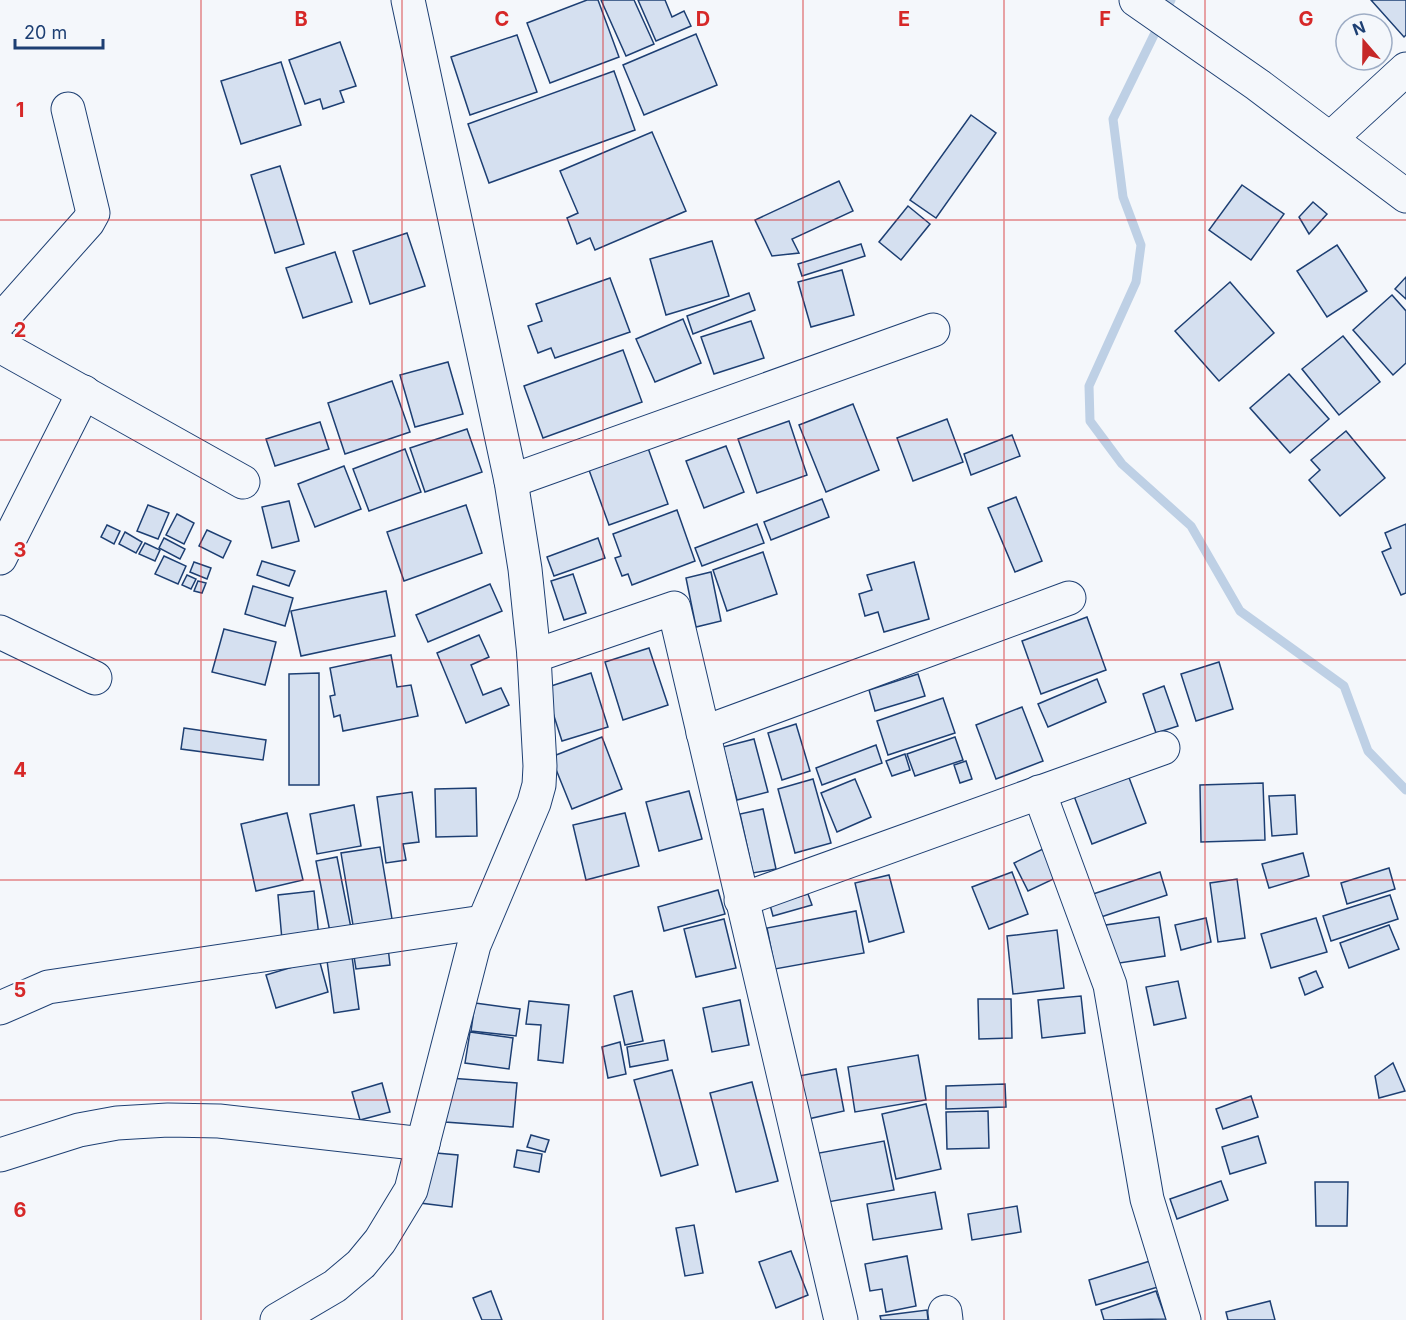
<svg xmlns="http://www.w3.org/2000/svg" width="1406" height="1320" font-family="Inter,sans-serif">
	<rect width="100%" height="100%" fill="#f4f7fb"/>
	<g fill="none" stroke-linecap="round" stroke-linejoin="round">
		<path stroke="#bed0e5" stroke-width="9" d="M1171 0 1113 119 1123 197 1141 245 1136 282 1089 386 1090 421 1122 464 1191 526 1240 611 1344 686 1368 751 1406 790"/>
	</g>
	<g fill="#d5e0f0" stroke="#1d3f73" stroke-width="1.5">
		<path d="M587 0H598L619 57 550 83 527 23Z"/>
		<path d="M601 0H634L654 44 626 56Z"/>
		<path d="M638 0H665L672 17 684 11 691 26 656 41Z"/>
		<path d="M1371 0H1406V35L1404 37Z"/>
		<path d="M696 34 717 85 644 115 623 65Z"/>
		<path d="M517 35 537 92 470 115 451 57Z"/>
		<path d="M340 42 356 86 340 91 344 102 323 109 320 99 305 104 289 60Z"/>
		<path d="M281 62 301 125 241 144 221 81Z"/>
		<path d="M614 71 635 130 489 183 468 124Z"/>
		<path d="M971 115 996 133 936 218 910 200Z"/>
		<path d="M652 132 686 211 595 250 590 238 577 244 567 218 578 213 560 171Z"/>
		<path d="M280 166 304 244 275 253 251 175Z"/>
		<path d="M839 181 853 211 792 239 799 253 772 256 755 220Z"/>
		<path d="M1242 185 1284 214 1251 260 1209 230Z"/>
		<path d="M1313 202 1327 214 1309 234 1299 217Z"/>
		<path d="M908 206 930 224 901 260 879 242Z"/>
		<path d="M407 233 425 286 370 304 353 251Z"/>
		<path d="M712 241 729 296 666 315 650 259Z"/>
		<path d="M861 244 865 256 802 276 798 264Z"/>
		<path d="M1337 245 1367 291 1327 317 1297 271Z"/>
		<path d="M335 252 352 302 303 318 286 268Z"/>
		<path d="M842 270 854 315 811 327 798 282Z"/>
		<path d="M1406 277V299L1395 289Z"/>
		<path d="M610 278 630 332 555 358 551 348 538 353 528 326 542 321 536 304Z"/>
		<path d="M1230 282 1274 333 1219 381 1175 331Z"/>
		<path d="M749 293 755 310 693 334 687 316Z"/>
		<path d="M1392 295 1406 311V363L1393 375 1353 330Z"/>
		<path d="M683 319 701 363 655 382 636 339Z"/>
		<path d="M751 321 764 358 714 374 701 337Z"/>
		<path d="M1343 336 1380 382 1339 415 1302 369Z"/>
		<path d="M623 350 642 402 543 438 524 386Z"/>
		<path d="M448 362 463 414 415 427 400 375Z"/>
		<path d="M1289 374 1329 419 1290 453 1250 408Z"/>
		<path d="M392 381 410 432 345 454 328 403Z"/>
		<path d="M853 404 879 470 826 492 799 425Z"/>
		<path d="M947 419 963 462 913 481 897 438Z"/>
		<path d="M789 421 807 475 757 493 738 439Z"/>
		<path d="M320 422 329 449 275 466 266 439Z"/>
		<path d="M467 429 482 472 425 492 410 448Z"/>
		<path d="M1346 431 1385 478 1340 516 1309 480 1320 470 1311 460Z"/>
		<path d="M1012 435 1020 456 971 475 964 454Z"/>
		<path d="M726 446 744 492 704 508 686 461Z"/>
		<path d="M648 448 668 504 609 525 589 470Z"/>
		<path d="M405 449 421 492 369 511 353 469Z"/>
		<path d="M344 466 361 509 315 527 298 484Z"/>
		<path d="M1016 497 1042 561 1015 572 988 508Z"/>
		<path d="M822 499 829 517 771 540 764 522Z"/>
		<path d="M289 501 299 541 272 548 262 507Z"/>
		<path d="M148 505 169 513 158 539 137 531Z"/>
		<path d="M466 505 482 553 404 581 387 532Z"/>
		<path d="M677 510 695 561 632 585 628 574 622 576 615 558 621 556 613 534Z"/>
		<path d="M177 514 194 523 184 544 166 535Z"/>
		<path d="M757 524 764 543 702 566 695 548Z"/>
		<path d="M1406 524V593L1401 595 1382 552 1391 548 1385 533Z"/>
		<path d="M107 525 120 531 114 544 101 537Z"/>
		<path d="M207 530 231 541 223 558 199 546Z"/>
		<path d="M125 532 142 542 136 553 119 544Z"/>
		<path d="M164 538 185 549 180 559 159 548Z"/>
		<path d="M598 538 605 558 554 576 547 557Z"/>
		<path d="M145 543 160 550 155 561 139 554Z"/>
		<path d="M763 552 777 594 727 611 713 570Z"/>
		<path d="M164 556 186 566 178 584 155 574Z"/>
		<path d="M262 561 295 571 289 586 257 575Z"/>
		<path d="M194 562 211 568 207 579 190 572Z"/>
		<path d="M914 562 929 619 884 632 878 612 865 616 859 594 872 590 867 575Z"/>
		<path d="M711 572 721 621 696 627 686 578Z"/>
		<path d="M573 574 586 613 564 620 551 581Z"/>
		<path d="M187 575 196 579 191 589 182 585Z"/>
		<path d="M198 581 206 583 202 593 194 591Z"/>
		<path d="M490 584 502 611 428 642 416 615Z"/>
		<path d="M253 586 293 598 285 626 245 614Z"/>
		<path d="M386 591 395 636 301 656 291 611Z"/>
		<path d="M1087 617 1106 670 1041 694 1022 641Z"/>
		<path d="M224 629 276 642 265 685 212 672Z"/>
		<path d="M479 635 489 657 471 665 483 695 501 688 509 705 466 723 437 653Z"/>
		<path d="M649 648 668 705 623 720 605 662Z"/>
		<path d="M391 655 397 687 411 685 418 716 343 731 340 715 334 717 330 696 335 695 330 668Z"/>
		<path d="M1219 662 1233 709 1196 721 1181 674Z"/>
		<path d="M319 673V785H289V674Z"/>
		<path d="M591 673 608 727 562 741 545 688Z"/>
		<path d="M918 674 925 696 875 711 869 690Z"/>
		<path d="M1097 679 1106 702 1048 727 1038 704Z"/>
		<path d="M1164 686 1178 726 1156 733 1143 694Z"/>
		<path d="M943 698 955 733 888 755 877 721Z"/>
		<path d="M1022 707 1043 761 996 779 976 725Z"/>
		<path d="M796 724 810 771 782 780 768 733Z"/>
		<path d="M184 728 266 740 263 760 181 749Z"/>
		<path d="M602 737 622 789 572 809 551 757Z"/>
		<path d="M955 737 963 760 915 776 907 754Z"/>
		<path d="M754 739 768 792 737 800 723 747Z"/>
		<path d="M876 745 882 763 822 785 816 768Z"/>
		<path d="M905 754 910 770 892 776 886 761Z"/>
		<path d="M966 761 972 779 960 783 954 765Z"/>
		<path d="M1128 775 1146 823 1092 844 1074 796Z"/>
		<path d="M813 779 831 843 795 853 778 789Z"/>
		<path d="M855 779 871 817 837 832 821 793Z"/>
		<path d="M1263 783 1265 840 1201 842 1200 785Z"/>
		<path d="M476 788 477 836 436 837 435 789Z"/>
		<path d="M689 791 702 839 659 851 646 802Z"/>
		<path d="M412 792 419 842 403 844 406 860 386 863 377 797Z"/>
		<path d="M1295 795 1297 834 1272 836 1269 796Z"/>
		<path d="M354 805 361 846 317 854 310 814Z"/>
		<path d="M763 809 776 869 753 873 740 814Z"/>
		<path d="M287 813 303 880 256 891 241 824Z"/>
		<path d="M625 813 639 866 586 880 573 825Z"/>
		<path d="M380 847 393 925 354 931 341 853Z"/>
		<path d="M1047 847 1060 876 1028 891 1014 863Z"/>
		<path d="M1303 853 1309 876 1269 888 1262 864Z"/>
		<path d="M337 857 351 928 330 932 316 861Z"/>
		<path d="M1389 868 1395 889 1347 904 1341 883Z"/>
		<path d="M1012 872 1028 914 989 929 972 887Z"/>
		<path d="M1160 872 1167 895 1098 918 1090 895Z"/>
		<path d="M889 875 904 932 869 942 855 883Z"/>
		<path d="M1237 879 1245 938 1218 942 1210 883Z"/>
		<path d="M718 890 725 914 664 931 658 907Z"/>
		<path d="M314 891 319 937 282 940 278 895Z"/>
		<path d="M808 894 812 905 773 916 770 905Z"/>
		<path d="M1390 895 1398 919 1331 941 1323 916Z"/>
		<path d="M856 911 864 953 775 969 767 928Z"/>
		<path d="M1159 917 1165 956 1113 964 1106 925Z"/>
		<path d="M1206 918 1211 942 1181 950 1175 925Z"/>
		<path d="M1316 918 1327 952 1271 968 1261 934Z"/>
		<path d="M724 919 736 968 696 977 684 929Z"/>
		<path d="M1389 925 1399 949 1349 968 1340 943Z"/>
		<path d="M1057 930 1064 988 1013 994 1007 936Z"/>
		<path d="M388 947 390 965 356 969 353 950Z"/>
		<path d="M351 949 359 1009 334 1013 326 953Z"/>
		<path d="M319 959 328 992 276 1008 266 975Z"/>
		<path d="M1316 971 1323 987 1305 995 1299 978Z"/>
		<path d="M1178 981 1186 1018 1154 1025 1146 987Z"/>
		<path d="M632 991 643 1041 625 1045 614 996Z"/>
		<path d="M1081 996 1085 1033 1042 1038 1038 1000Z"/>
		<path d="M978 999H1011L1012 1038 979 1039Z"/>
		<path d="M740 1000 749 1045 712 1052 703 1008Z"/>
		<path d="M529 1001 569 1005 563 1063 538 1060 541 1025 526 1024Z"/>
		<path d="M475 1003 520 1009 516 1036 471 1031Z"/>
		<path d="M470 1032 513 1038 509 1069 465 1063Z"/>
		<path d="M664 1040 668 1060 630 1067 627 1047Z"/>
		<path d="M620 1042 626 1074 608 1078 602 1047Z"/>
		<path d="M918 1055 926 1100 855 1112 848 1067Z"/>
		<path d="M1393 1063 1405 1091 1379 1098 1375 1076Z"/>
		<path d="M836 1069 844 1111 808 1119 799 1076Z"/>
		<path d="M672 1070 698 1165 661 1176 634 1080Z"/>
		<path d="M449 1078 517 1083 513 1127 445 1122Z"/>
		<path d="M752 1082 778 1181 736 1192 710 1093Z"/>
		<path d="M382 1083 390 1112 360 1120 352 1092Z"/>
		<path d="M1005 1084 1006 1107 946 1109V1086Z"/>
		<path d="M1251 1096 1258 1117 1223 1129 1216 1109Z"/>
		<path d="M926 1104 941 1169 896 1179 882 1114Z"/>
		<path d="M988 1111 989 1148 947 1149 946 1112Z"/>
		<path d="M531 1135 549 1140 545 1152 527 1147Z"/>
		<path d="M1258 1136 1266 1163 1230 1174 1222 1147Z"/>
		<path d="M884 1141 894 1190 828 1202 819 1153Z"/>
		<path d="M517 1150 542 1154 539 1172 514 1167Z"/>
		<path d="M425 1152 458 1155 452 1207 420 1203Z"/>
		<path d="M1221 1181 1228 1200 1177 1219 1170 1199Z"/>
		<path d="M1315 1182H1348L1347 1226H1316Z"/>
		<path d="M935 1192 942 1229 873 1240 867 1204Z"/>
		<path d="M1017 1206 1021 1232 972 1240 968 1214Z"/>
		<path d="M694 1225 703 1273 685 1276 676 1228Z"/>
		<path d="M791 1251 808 1295 776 1308 759 1262Z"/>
		<path d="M907 1256 916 1306 886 1312 882 1289 870 1291 865 1264Z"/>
		<path d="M1150 1261 1158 1287 1096 1305 1089 1280Z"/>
		<path d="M491 1291 502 1320H482L473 1298Z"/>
		<path d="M1156 1291 1166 1319 1104 1320 1101 1310Z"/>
		<path d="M1270 1301 1275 1320H1228L1226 1312Z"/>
		<path d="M927 1310 928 1320H881L880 1316Z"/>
	</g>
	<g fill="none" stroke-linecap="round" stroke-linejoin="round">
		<g stroke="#1d3f73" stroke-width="35">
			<g id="minor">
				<path d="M1136 0 1258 85 1406 196"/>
				<path d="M1330 139 1406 69"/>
				<path d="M0 321 88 222 93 213 68 109"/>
				<path d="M0 346 243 482"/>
				<path d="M511 481 933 330"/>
				<path d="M0 558 84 392"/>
				<path d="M0 632 95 678"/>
				<path d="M534 656 674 608 841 1320"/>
				<path d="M703 733 1069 598"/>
				<path d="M1039 792 1110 985 1147 1199 1184 1320"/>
				<path d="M741 900 1163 748"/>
				<path d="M0 1008 48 987 483 922"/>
				<path d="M0 1155 79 1130 117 1123 168 1120 219 1121 423 1144"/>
				<path d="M945 1312 946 1320"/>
				<path d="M277 1320 335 1286 361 1264 380 1241 411 1190 474 945 534 803 539 785 540 766 534 656 525 569 511 481 408 0"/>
			</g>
		</g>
		<use href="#minor" stroke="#f4f7fb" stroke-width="33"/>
	</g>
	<path fill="none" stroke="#d62828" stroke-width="1.5" stroke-opacity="0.55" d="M201 0V1320M402 0V1320M603 0V1320M803 0V1320M1004 0V1320M1205 0V1320M0 220H1406M0 440H1406M0 660H1406M0 880H1406M0 1100H1406"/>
	<g font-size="20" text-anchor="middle" font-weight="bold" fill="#d62828" stroke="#f4f7fb" stroke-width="4.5" stroke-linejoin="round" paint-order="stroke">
		<text x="301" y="26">B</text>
		<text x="502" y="26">C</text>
		<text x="703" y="26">D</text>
		<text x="904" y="26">E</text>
		<text x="1105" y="26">F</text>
		<text x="1306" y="26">G</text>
		<text x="20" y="117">1</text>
		<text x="20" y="337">2</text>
		<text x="20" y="557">3</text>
		<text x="20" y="777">4</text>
		<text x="20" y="997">5</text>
		<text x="20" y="1217">6</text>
	</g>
	<g transform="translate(1364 42) rotate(340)"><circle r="28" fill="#f4f7fb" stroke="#9eadc5" stroke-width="1.5"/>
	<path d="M0-4.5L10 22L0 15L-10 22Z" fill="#c62828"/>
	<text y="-9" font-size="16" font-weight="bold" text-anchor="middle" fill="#1d3f73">N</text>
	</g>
	<path d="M15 39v9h88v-9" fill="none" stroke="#1d3f73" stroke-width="3"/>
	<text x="24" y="39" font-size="18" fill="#1d3f73" stroke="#f4f7fb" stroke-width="4.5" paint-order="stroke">20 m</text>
</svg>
